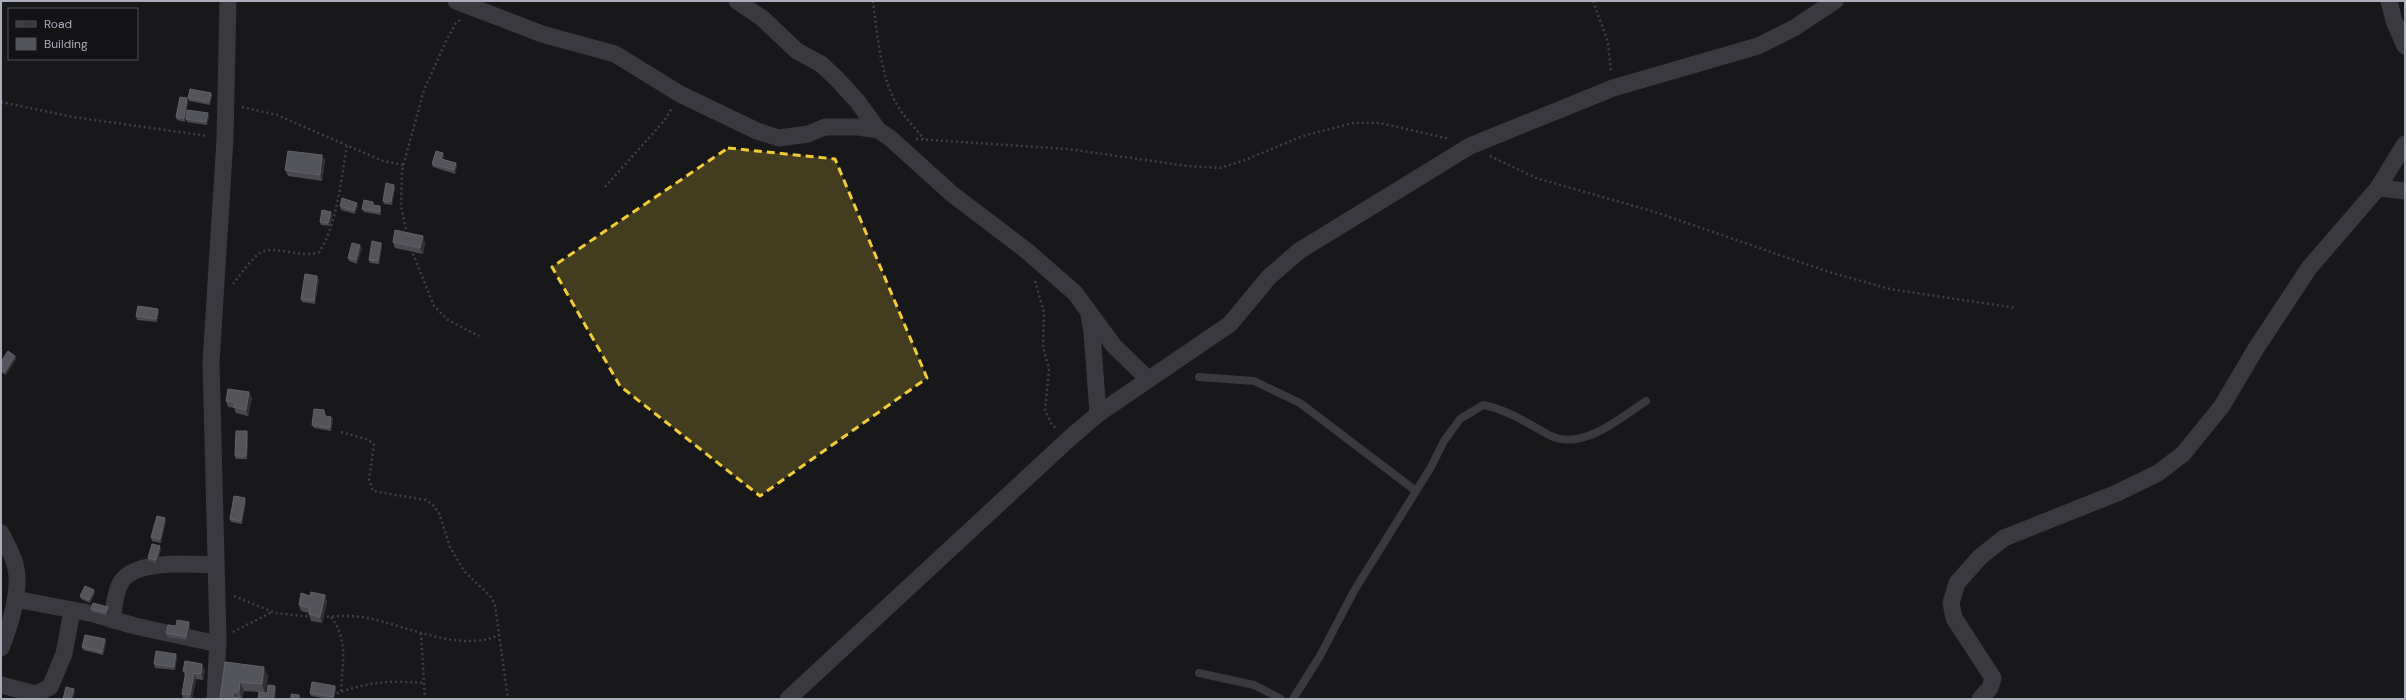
<svg xmlns="http://www.w3.org/2000/svg" width="2406" height="700" font-family="'DM Sans',sans-serif">
	<rect width="100%" height="100%" fill="#18181a"/>
	<g fill="none" stroke-linecap="round" stroke-linejoin="round">
		<g stroke="#3f4046" stroke-width="2.5" stroke-dasharray="2 3" stroke-linecap="butt">
			<path d="M873 1C877 33 881 81 899 108 906 119 916 129 924 139"/>
			<path d="M1593 1 1608 42 1611 72"/>
			<path d="M1 102 73 117 208 136"/>
			<path d="M242 107 277 115 383 161 404 165"/>
			<path d="M916 139 1068 149 1188 166 1220 168 1245 160 1303 136 1353 123H1380L1450 139"/>
			<path d="M1490 156 1536 178 1655 212 1829 272 1890 289 2016 308"/>
			<path d="M605 187 664 121 672 108"/>
			<path d="M407 234 401 206 402 170 424 90 447 39 456 23 460 20"/>
			<path d="M411 249 434 306 448 320 479 336"/>
			<path d="M1035 281 1044 312 1043 347 1049 369 1045 411 1052 425 1056 428"/>
			<path d="M233 284C241 274 250 260 260 253 273 244 301 259 319 252 337 226 341 178 347 146"/>
			<path d="M341 432 369 440 374 445 369 479 373 491 426 500 433 505 439 513 450 547 464 571 491 597 495 605 508 699"/>
			<path d="M234 596 275 613 313 617"/>
			<path d="M322 617C337 616 353 615 368 618 407 626 461 653 499 635"/>
			<path d="M331 617C349 640 342 665 341 692"/>
			<path d="M233 632 272 612"/>
			<path d="M421 633 425 699"/>
			<path d="M332 695C367 682 387 680 424 683"/>
			<path d="M320 699 326 697"/>
		</g>
		<g stroke="#39393f" stroke-width="8">
			<path d="M1199 377 1254 381 1300 403 1416 491"/>
			<path d="M1199 673 1254 685 1281 699"/>
			<path d="M1293 699 1320 656 1354 591 1431 467 1444 441 1460 419 1483 405C1508 410 1527 423 1549 435 1582 452 1620 418 1646 401"/>
		</g>
		<g stroke="#39393f" stroke-width="17">
			<path d="M456 1 542 34 615 54 680 94 757 131 779 138 808 134 825 127H858L878 130 890 138 952 194 1027 251 1075 293 1114 346 1148 379"/>
			<path d="M737 1 762 18 797 51 821 64 837 79 858 102 878 130"/>
			<path d="M2389 1 2394 21 2405 46"/>
			<path d="M2378 188 2405 191"/>
			<path d="M1089 315 1092 332 1098 414"/>
			<path d="M1 533C6 543 12 553 15 564 22 588 10 626 1 648"/>
			<path d="M15 599 94 614 135 626 218 644"/>
			<path d="M112 620C114 609 115 593 120 584 132 559 192 564 215 565"/>
			<path d="M1 685 36 694 50 687 64 654 72 611"/>
			<path d="M215 699 218 638 211 362 225 139 228 1"/>
			<path d="M788 699 1071 437 1098 414 1230 324 1269 277 1299 251 1470 146 1613 88 1758 46 1794 28 1835 1"/>
			<path d="M1980 699 1990 688 1993 678 1954 618 1951 603 1957 583 1980 557 2004 538 2117 493 2158 473 2183 454 2222 406 2255 350 2309 268 2378 188 2405 144"/>
		</g>
	</g>
	<g fill="#49494f">
		<path d="M211 93 212 96 210 105 189 101 188 98Z"/>
		<path d="M187 98 188 101 185 122 177 120 176 117Z"/>
		<path d="M209 116 207 125 187 122 186 119Z"/>
		<path d="M322 155 325 161 322 181 288 176 285 170Z"/>
		<path d="M444 156 443 159 456 163 457 166 455 174 433 167 432 164Z"/>
		<path d="M394 185 395 188 392 205 384 204 383 201Z"/>
		<path d="M374 205V206L381 210V215L364 212 362 209Z"/>
		<path d="M340 206H358L355 214 341 210Z"/>
		<path d="M332 215 330 226 321 225 320 222Z"/>
		<path d="M393 242H425L423 254 395 248Z"/>
		<path d="M381 243 382 246 379 264 370 263 369 260Z"/>
		<path d="M362 248 357 264 349 261 348 258Z"/>
		<path d="M319 279 315 304 302 302 301 299Z"/>
		<path d="M159 312 157 322 137 320 136 316Z"/>
		<path d="M15 356 16 359 6 375 1 372V362Z"/>
		<path d="M252 398 248 416 236 413 234 408 228 407 226 401Z"/>
		<path d="M324 410 326 416 331 417 333 420 331 431 314 428 312 425Z"/>
		<path d="M248 434 247 459H236L235 456Z"/>
		<path d="M245 498 246 502 242 524 231 522 230 519Z"/>
		<path d="M166 521 161 543 152 541 151 537Z"/>
		<path d="M161 549 157 563 149 561 148 558Z"/>
		<path d="M94 590 95 593 90 603 81 599 80 596Z"/>
		<path d="M325 595 327 602 322 623 311 621 309 614V613L301 611 299 605 310 596Z"/>
		<path d="M91 609 109 610 108 616 92 612Z"/>
		<path d="M190 625 187 640 167 637 166 633 176 626Z"/>
		<path d="M105 639 106 643 103 655 83 650 82 647Z"/>
		<path d="M177 657 175 670 155 668 154 664Z"/>
		<path d="M225 662 268 676 265 693H267L276 689 275 699 259 692 244 691 242 699H220Z"/>
		<path d="M205 670 203 680 196 679 192 699H183L182 694 185 675 183 671Z"/>
		<path d="M335 686 336 689 334 699H328L311 696 310 693Z"/>
	</g>
	<g fill="#313135">
		<path d="M211 93 212 96 210 105 209 102Z"/>
		<path d="M187 98 188 101 185 122 184 118Z"/>
		<path d="M208 113 209 116 207 125 206 122Z"/>
		<path d="M443 153 444 156 442 162 441 159Z"/>
		<path d="M322 155 325 161 322 181 320 175Z"/>
		<path d="M456 163 457 166 455 174 454 170Z"/>
		<path d="M394 185 395 188 392 205 391 202Z"/>
		<path d="M357 203 358 206 355 214 354 211Z"/>
		<path d="M380 206 381 210V215L380 212Z"/>
		<path d="M331 212 332 215 330 226 328 223Z"/>
		<path d="M423 236 425 242 423 254 420 248Z"/>
		<path d="M381 243 382 246 379 264 378 261Z"/>
		<path d="M360 245 362 248 357 264 356 260Z"/>
		<path d="M317 276 319 279 315 304 314 301Z"/>
		<path d="M158 309 159 312 157 322 156 319Z"/>
		<path d="M15 356 16 359 6 375 5 372Z"/>
		<path d="M249 392 252 398 248 416 246 410Z"/>
		<path d="M331 417 333 420 331 431 330 428Z"/>
		<path d="M247 431 248 434 247 459 246 456Z"/>
		<path d="M245 498 246 502 242 524 241 521Z"/>
		<path d="M165 518 166 521 161 543 160 539Z"/>
		<path d="M160 546 161 549 157 563 156 560Z"/>
		<path d="M94 590 95 593 90 603 89 600Z"/>
		<path d="M325 595 327 602 322 623 320 617Z"/>
		<path d="M108 607 109 610 108 616 106 613Z"/>
		<path d="M189 622 190 625 187 640 186 637Z"/>
		<path d="M105 639 106 643 103 655 102 652Z"/>
		<path d="M176 654 177 657 175 670 174 667Z"/>
		<path d="M202 664 205 670 203 680 201 674Z"/>
		<path d="M264 667 268 676 265 693 262 684Z"/>
		<path d="M194 673 196 679 192 699H191L190 695Z"/>
		<path d="M240 682 244 691 242 699 239 691Z"/>
		<path d="M275 686 276 689 275 699H273Z"/>
		<path d="M335 686 336 689 334 699 333 697Z"/>
		<path d="M74 689 75 692 73 699H71Z"/>
		<path d="M234 692 237 699 233 697Z"/>
	</g>
	<g fill="#54545b" stroke="#61626a">
		<path d="M190 89 211 93 209 102 188 98Z"/>
		<path d="M180 97 187 98 184 118 176 117Z"/>
		<path d="M187 110 208 113 206 122 186 119Z"/>
		<path d="M288 151 322 155 320 175 285 170Z"/>
		<path d="M436 151 443 153 441 159 456 163 454 170 432 164Z"/>
		<path d="M386 183 394 185 391 202 383 201Z"/>
		<path d="M342 198 357 203 354 211 340 206Z"/>
		<path d="M364 200 373 202V205L380 206V212L362 209Z"/>
		<path d="M322 210 331 212 328 223 320 222Z"/>
		<path d="M395 230 423 236 420 248 393 242Z"/>
		<path d="M372 241 381 243 378 261 369 260Z"/>
		<path d="M352 243 360 245 356 260 348 258Z"/>
		<path d="M305 274 317 276 314 301 301 299Z"/>
		<path d="M138 306 158 309 156 319 136 316Z"/>
		<path d="M8 351 15 356 5 372 1 370V362Z"/>
		<path d="M228 389 249 392 246 410 234 407V402L226 401Z"/>
		<path d="M314 409 324 410 325 416 331 417 330 428 312 425Z"/>
		<path d="M236 431H247L246 456H235Z"/>
		<path d="M234 496 245 498 241 521 230 519Z"/>
		<path d="M157 516 165 518 160 539 151 537Z"/>
		<path d="M152 544 160 546 156 560 148 558Z"/>
		<path d="M85 586 94 590 89 600 80 596Z"/>
		<path d="M311 592 325 595 320 617 309 614 310 608 299 605 301 593 310 596Z"/>
		<path d="M93 603 108 607 106 613 91 609Z"/>
		<path d="M177 620 189 622 186 637 166 633 168 625 176 626Z"/>
		<path d="M85 635 105 639 102 652 82 647Z"/>
		<path d="M156 651 176 654 174 667 154 664Z"/>
		<path d="M185 661 202 664 201 674 194 673 190 695 182 694 186 671H183Z"/>
		<path d="M225 662 264 667 262 684 240 682 239 691 234 692 233 697 244 699H220Z"/>
		<path d="M312 682 335 686 333 697 310 693Z"/>
		<path d="M268 685 275 686 273 699H258L259 692 267 693Z"/>
		<path d="M66 687 74 689 71 699H63Z"/>
		<path d="M291 694 299 695V699H291Z"/>
	</g>
	<path fill="#f2cb38" fill-opacity="0.2" stroke="#f2cb38" stroke-width="3" stroke-dasharray="8 5" stroke-linejoin="round" d="M728 148 835 159 927 378 760 496 620 386 552 267Z"/>
	<rect width="2406" height="700" fill="none" stroke="#aaadba" stroke-width="4"/>
	<rect x="8" y="8" width="130" height="52" fill="#131315" stroke="#4f5157"/>
	<rect x="16" y="21" width="20" height="6" fill="#39393f" stroke="#4f5157"/>
	<text x="44" y="28" font-size="12" fill="#aaadba">Road</text>
	<rect x="16" y="38" width="20" height="12" fill="#54545b" stroke="#4f5157"/>
	<text x="44" y="48" font-size="12" fill="#aaadba">Building</text>
</svg>
